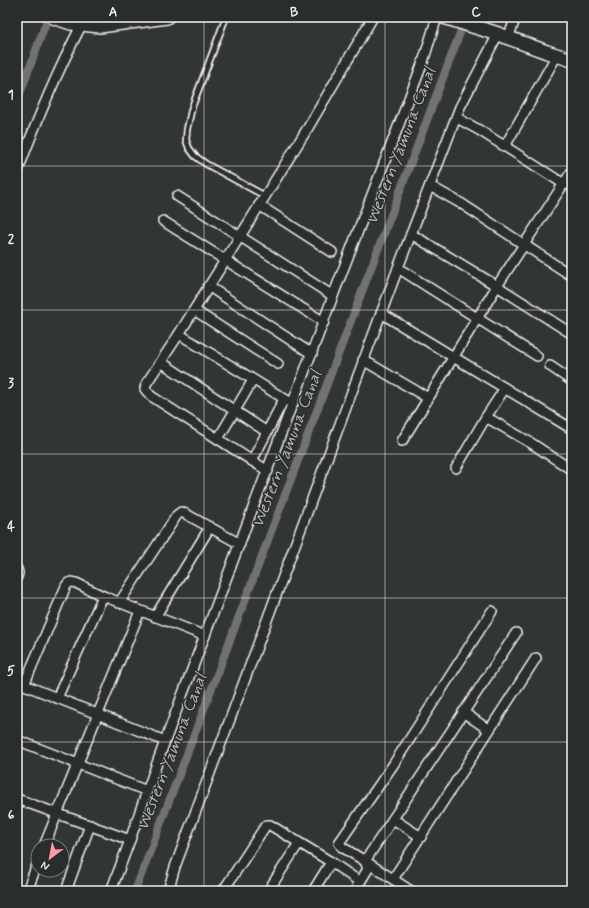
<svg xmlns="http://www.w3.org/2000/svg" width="589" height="908" font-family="Mynerve,sans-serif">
	<rect width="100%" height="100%" fill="#323535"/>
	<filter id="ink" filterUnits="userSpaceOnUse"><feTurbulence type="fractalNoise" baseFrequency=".025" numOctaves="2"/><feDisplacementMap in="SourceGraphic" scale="8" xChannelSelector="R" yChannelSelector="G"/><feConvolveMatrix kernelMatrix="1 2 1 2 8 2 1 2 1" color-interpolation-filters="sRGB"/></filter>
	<g filter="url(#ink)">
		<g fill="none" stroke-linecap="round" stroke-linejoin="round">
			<g stroke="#727370" stroke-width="8">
				<path d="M17 102 48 17"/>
				<path d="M135 891 466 17"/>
			</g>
			<g stroke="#f4f1e8" stroke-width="8">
				<g id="lane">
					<path d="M226 17 192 107 187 129 186 140 189 148 195 156 206 164 265 196"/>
					<path d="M564 184 572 190"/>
				</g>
			</g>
			<g stroke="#f4f1e8" stroke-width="12">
				<g id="street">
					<path d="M508 38 516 17"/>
					<path d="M457 118 479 130 564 184"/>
					<path d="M505 146 557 55"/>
					<path d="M17 173C36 122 57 72 82 24"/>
					<path d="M430 186 462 204 572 276"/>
					<path d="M177 196 333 296"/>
					<path d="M259 205 332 252"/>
					<path d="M163 221 324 322"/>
					<path d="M411 234 497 286 572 334"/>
					<path d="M398 268 537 356"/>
					<path d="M208 286 312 354"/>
					<path d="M194 310 278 364"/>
					<path d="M381 313 572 429"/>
					<path d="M179 334 293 404"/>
					<path d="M363 360 428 398"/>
					<path d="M161 362 267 432"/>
					<path d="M550 366 572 381"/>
					<path d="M486 417 531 443 572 470"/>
					<path d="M218 439 253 380"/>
					<path d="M402 441 497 286 572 171"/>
					<path d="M252 461 284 399"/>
					<path d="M456 468 486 417 505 388"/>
					<path d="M268 471 151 396 145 389 146 384 179 334 309 126 373 17"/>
					<path d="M17 569 18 573 17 577"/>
					<path d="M103 596 205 636"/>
					<path d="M119 603 177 515 181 512 184 513 240 544"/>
					<path d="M155 617 210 527"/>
					<path d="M17 682 165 741 333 296 423 62 437 17"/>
					<path d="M24 685 66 586 68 583 72 582 76 583 103 596 57 698"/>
					<path d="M463 712 489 730"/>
					<path d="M17 740 147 791 165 741"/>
					<path d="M17 799 130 840 147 791"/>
					<path d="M393 819 421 837"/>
					<path d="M44 846 140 611"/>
					<path d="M393 879 536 658"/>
					<path d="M360 882 368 869 365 861 516 633"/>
					<path d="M27 891 38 862"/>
					<path d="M66 891 90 825"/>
					<path d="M111 891 130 840"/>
					<path d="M168 891 175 867 398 268 460 107 498 34"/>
					<path d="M223 891 266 825H270L331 862 360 882 355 891"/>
					<path d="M268 891 299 843"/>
					<path d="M313 891 331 862"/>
					<path d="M411 891 365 861 342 847 339 843 393 765 492 611"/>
				</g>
			</g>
			<g stroke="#f4f1e8" stroke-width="16">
				<g id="secondary">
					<path d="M53 17 71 23 100 26 167 17"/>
					<path d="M444 17 498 34 547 52 572 60"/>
				</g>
			</g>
			<use href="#lane" stroke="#2a2d2e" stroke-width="4.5"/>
			<use href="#street" stroke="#2a2d2e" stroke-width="9"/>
			<use href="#secondary" stroke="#2a2d2e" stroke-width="13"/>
		</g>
	</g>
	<path fill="none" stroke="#f4f1e8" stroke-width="1" stroke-opacity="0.55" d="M204 17V891M385 17V891M17 166H572M17 310H572M17 454H572M17 598H572M17 742H572"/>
	<g text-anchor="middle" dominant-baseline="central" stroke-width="3" stroke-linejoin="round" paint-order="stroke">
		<g font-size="17" font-style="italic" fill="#b3b2ac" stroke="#2a2d2e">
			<text transform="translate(401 146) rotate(-69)">Western Yamuna Canal</text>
			<text transform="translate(287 449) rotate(-69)">Western Yamuna Canal</text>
			<text transform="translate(172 752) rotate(-69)">Western Yamuna Canal</text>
		</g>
	</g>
	<rect width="589" height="908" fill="none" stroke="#2a2d2e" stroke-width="44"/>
	<g transform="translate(50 858) rotate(212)"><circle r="19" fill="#2a2d2e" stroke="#7b7b78"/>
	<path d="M0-3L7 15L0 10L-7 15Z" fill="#ff9aa2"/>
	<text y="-6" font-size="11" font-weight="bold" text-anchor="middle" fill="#f4f1e8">N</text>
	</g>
	<rect x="22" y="22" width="545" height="864" fill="none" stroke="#f4f1e8" stroke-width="1.5"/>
	<g font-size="13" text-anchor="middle" font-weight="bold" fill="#f4f1e8">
		<text x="113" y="16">A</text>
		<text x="294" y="16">B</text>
		<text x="476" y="16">C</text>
		<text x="11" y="99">1</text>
		<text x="11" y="243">2</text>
		<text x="11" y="387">3</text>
		<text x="11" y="531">4</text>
		<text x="11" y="675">5</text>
		<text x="11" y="819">6</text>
	</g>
</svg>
